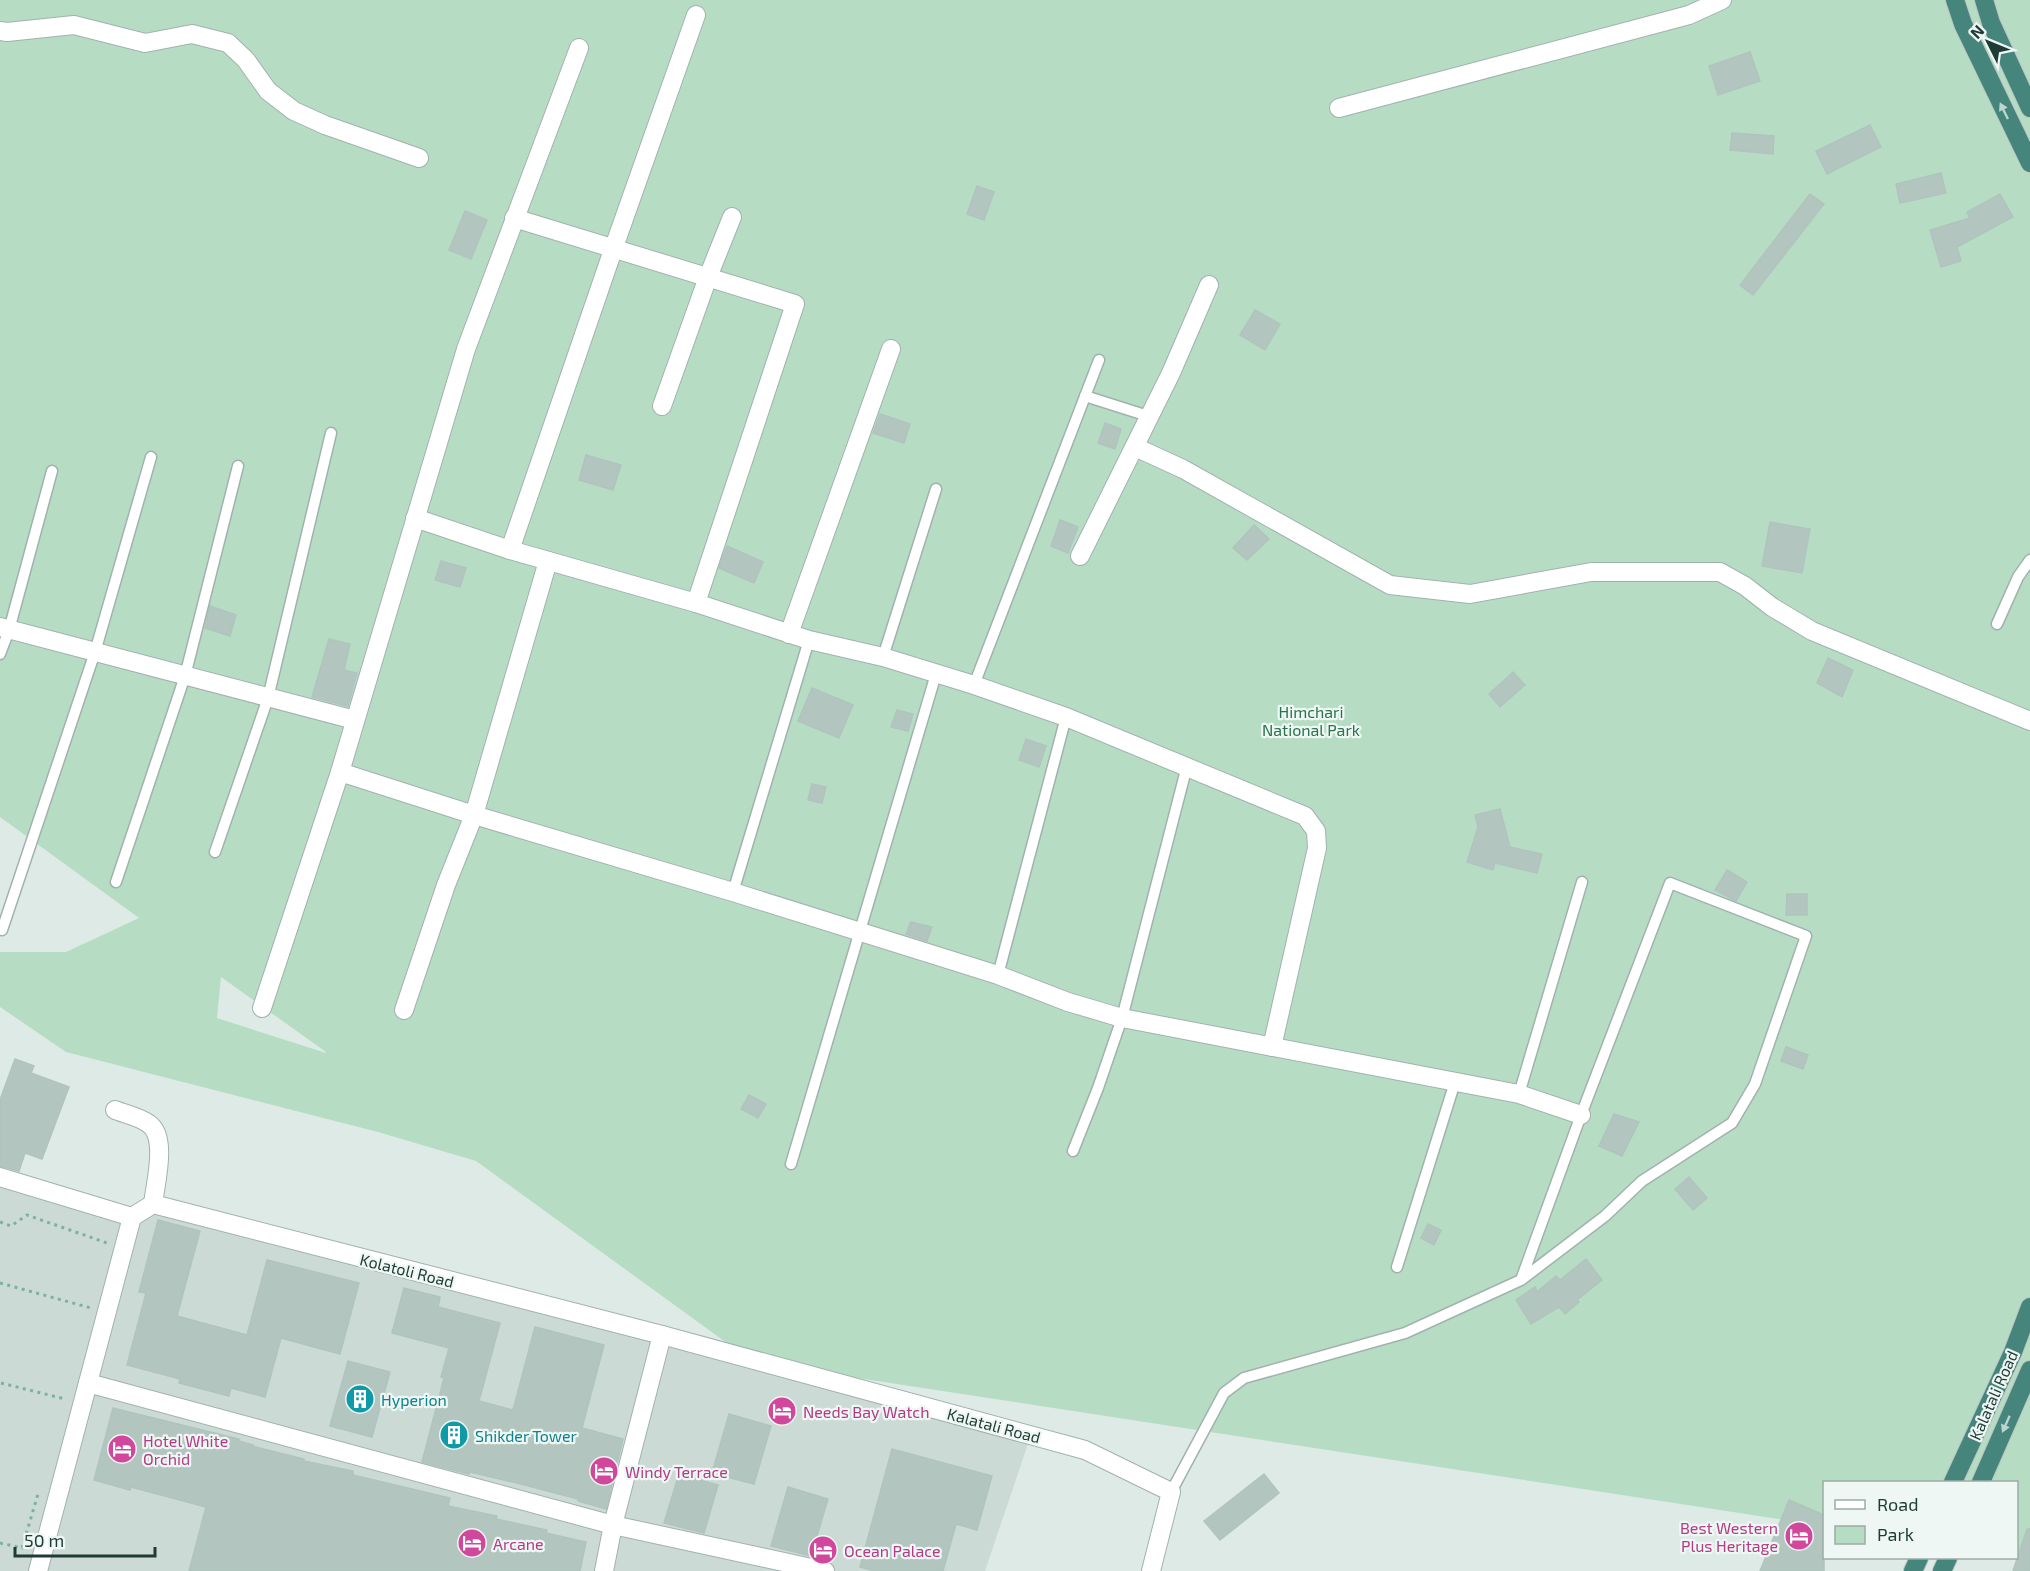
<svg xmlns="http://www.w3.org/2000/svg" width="2030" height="1571" font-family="'Exo 2',sans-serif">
	<rect width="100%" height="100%" fill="#deeae6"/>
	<path fill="#ccdad5" d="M0 1176 117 1214 163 1198 1031 1435 985 1571H0Z"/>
	<path fill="#b6ddc4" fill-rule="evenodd" d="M0 0H2030V1558L2017 1556 2016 1482H1824V1526L753 1362 476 1161 378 1132 66 1052 0 1007V952H66L139 918 0 817ZM221 977 326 1052V1053L217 1018Z"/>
	<g fill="#b3c5bf" stroke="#b0c4be" stroke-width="1.5">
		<path d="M1750 52 1760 81 1718 95 1709 66Z"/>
		<path d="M1870 125 1881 147 1827 174 1816 151Z"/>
		<path d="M1732 133 1774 136 1773 154 1730 150Z"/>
		<path d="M1941 173 1946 193 1900 203 1896 184Z"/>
		<path d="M977 186 994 192 984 220 967 214Z"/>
		<path d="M1810 194 1824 204 1753 295 1740 285Z"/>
		<path d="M2000 194 2013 217 1957 247 1961 261 1941 267 1930 230 1970 218 1967 212Z"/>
		<path d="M465 211 487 220 471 259 449 250Z"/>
		<path d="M1255 310 1280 324 1265 350 1240 335Z"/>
		<path d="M880 414 910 424 904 443 873 433Z"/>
		<path d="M1105 423 1121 429 1115 449 1098 443Z"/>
		<path d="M586 455 621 465 613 490 579 480Z"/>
		<path d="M1060 520 1078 527 1068 553 1051 546Z"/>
		<path d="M1770 522 1810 529 1802 573 1762 566Z"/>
		<path d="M1254 525 1269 539 1247 560 1233 548Z"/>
		<path d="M727 546 763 562 754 583 719 568Z"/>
		<path d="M441 561 466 568 460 587 435 580Z"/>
		<path d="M210 606 236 615 230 636 205 628Z"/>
		<path d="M329 639 350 644 344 670 357 673 348 706 312 697Z"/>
		<path d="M1828 658 1853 670 1842 697 1817 683Z"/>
		<path d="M1513 672 1525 685 1500 707 1489 694Z"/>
		<path d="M812 688 853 705 839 738 798 721Z"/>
		<path d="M897 710 913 714 908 731 891 727Z"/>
		<path d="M1026 739 1046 746 1039 767 1019 760Z"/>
		<path d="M812 784 826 787 822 803 808 800Z"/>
		<path d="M1500 809 1510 847 1542 854 1537 873 1495 863 1493 870 1467 862 1478 827 1475 815Z"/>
		<path d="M1727 870 1747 882 1736 901 1715 890Z"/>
		<path d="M1787 894H1807V915H1786Z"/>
		<path d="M911 922 932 927 927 941 906 934Z"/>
		<path d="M1786 1047 1808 1055 1803 1069 1781 1061Z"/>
		<path d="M15 1059 34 1066 31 1073 69 1087 42 1159 25 1153 19 1171 0 1166V1100Z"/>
		<path d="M749 1095 766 1104 758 1118 741 1109Z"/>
		<path d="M1614 1114 1639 1122 1622 1156 1599 1146Z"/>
		<path d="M1689 1177 1707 1198 1693 1210 1675 1189Z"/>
		<path d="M158 1220 200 1231 177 1316 247 1335 267 1260 359 1283 340 1354 281 1338 265 1397 231 1388 229 1396 179 1383 180 1379 127 1365 146 1293 139 1292Z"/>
		<path d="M1428 1224 1441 1230 1434 1245 1421 1238Z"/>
		<path d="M1586 1259 1602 1280 1577 1300 1579 1302 1565 1314 1559 1307 1531 1324 1516 1300 1535 1287 1537 1292 1556 1276 1560 1280Z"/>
		<path d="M404 1288 440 1297 438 1307 500 1323 479 1401 513 1410 535 1327 604 1345 582 1428 623 1439 606 1509 578 1501V1499L517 1483 470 1472 469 1474 422 1462 444 1378 441 1377 449 1348 392 1333Z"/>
		<path d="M348 1361 390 1372 372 1437 330 1426Z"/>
		<path d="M113 1408 239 1439V1441L253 1445 252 1446 304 1459V1461L353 1471V1475L450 1498 448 1506 497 1516 496 1519 547 1530 546 1533 586 1542 580 1571H189L206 1507 131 1487 130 1490 94 1480Z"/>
		<path d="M729 1414 771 1426 754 1484 712 1473Z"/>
		<path d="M892 1449 992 1476 977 1530 956 1524 943 1571H874L860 1567Z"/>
		<path d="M679 1474 718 1485 704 1533 664 1523Z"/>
		<path d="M1264 1474 1279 1493 1220 1540 1204 1521Z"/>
		<path d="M788 1487 828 1499 811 1556 771 1546Z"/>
		<path d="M1789 1500 1824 1515V1571H1760Z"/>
		<path d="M2027 1529H2030V1571H2013Z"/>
	</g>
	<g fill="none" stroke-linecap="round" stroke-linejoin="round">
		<g stroke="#a1b2ae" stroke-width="13">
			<g id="service">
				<path d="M1085 396 1148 416"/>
				<path d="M1997 624 2018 577 2030 560"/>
				<path d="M0 654 9 630 52 471"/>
				<path d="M883 657 936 489"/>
				<path d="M974 685 1099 360"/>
				<path d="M215 852 268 698 331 433"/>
				<path d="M116 882 185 676 238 466"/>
				<path d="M733 892 809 640"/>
				<path d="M2 930 95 652 151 457"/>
				<path d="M998 975 1066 717"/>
				<path d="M1519 1094 1582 882"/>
				<path d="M1073 1151 1098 1088 1122 1018 1187 766"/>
				<path d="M791 1164 936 674"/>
				<path d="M1397 1267 1455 1082"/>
				<path d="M1171 1492 1224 1393 1244 1378 1405 1333 1521 1280 1605 1216 1642 1181 1732 1123 1755 1084 1806 936 1670 883 1581 1115 1521 1280"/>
			</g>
		</g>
		<g stroke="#a1b2ae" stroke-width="20">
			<g id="minor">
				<path d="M0 31 7 32 74 25 145 43 192 34 228 43 246 60 268 91 294 111 325 125 419 158"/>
				<path d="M1339 108 1689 15 1722 0"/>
				<path d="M514 218 795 304 696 603"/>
				<path d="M662 406 708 277 732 217"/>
				<path d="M1135 447 1183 469 1390 585 1470 594 1591 572H1720L1745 586 1772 607 1812 631 2030 721"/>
				<path d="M415 518 510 550 696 603 809 640 883 657 974 685 1066 717 1305 816 1316 831 1317 848 1272 1047"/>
				<path d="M510 550 614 247 696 15"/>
				<path d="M1080 556 1171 373 1209 285"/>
				<path d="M0 627 355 720"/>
				<path d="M789 634 891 349"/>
				<path d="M340 772 474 815 733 892 998 975 1068 1002 1122 1018 1519 1094 1581 1115"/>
				<path d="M262 1008 340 772 466 349 579 48"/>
				<path d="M404 1010 446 885 474 815 548 561"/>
				<path d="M115 1110C125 1114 140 1117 149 1124 168 1137 155 1185 153 1204"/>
				<path d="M0 1177 132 1217"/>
				<path d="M88 1383 613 1525 825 1571"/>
				<path d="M38 1571 132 1217 153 1204 662 1335 1085 1450 1171 1492 1151 1571"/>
				<path d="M604 1571 613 1525 662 1335"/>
			</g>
		</g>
		<g stroke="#bcc4c3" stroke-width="20">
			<g id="trunk">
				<path d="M1955 0 1963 24 2030 163"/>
				<path d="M1984 0 1991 23 2030 108"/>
				<path d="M1953 1482 2013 1352 2030 1307"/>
				<path d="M1981 1482 2030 1370"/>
				<path d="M1913 1571 1919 1558"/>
				<path d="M1942 1571 1948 1558"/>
			</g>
		</g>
		<g stroke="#7db0a4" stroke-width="3" stroke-dasharray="3 4.5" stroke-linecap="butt">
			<path d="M0 1222 11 1226 27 1215 107 1243"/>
			<path d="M0 1283 91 1308"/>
			<path d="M1 1383 65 1399"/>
			<path d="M0 1543 22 1548 38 1494"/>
		</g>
		<use href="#service" stroke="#fff" stroke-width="10"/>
		<use href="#minor" stroke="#fff" stroke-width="18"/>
		<use href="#trunk" stroke="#46857c" stroke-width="18"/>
	</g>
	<defs><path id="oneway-solid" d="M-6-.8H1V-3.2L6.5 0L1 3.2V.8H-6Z" transform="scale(1.5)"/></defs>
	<g fill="#bcd5d0">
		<use href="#oneway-solid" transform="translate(2004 111) rotate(-116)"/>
		<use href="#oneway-solid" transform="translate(2006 1424) rotate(114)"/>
	</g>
	<defs>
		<g id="building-disc" transform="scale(1.5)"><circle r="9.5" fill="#0f9aa8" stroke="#eff7f4"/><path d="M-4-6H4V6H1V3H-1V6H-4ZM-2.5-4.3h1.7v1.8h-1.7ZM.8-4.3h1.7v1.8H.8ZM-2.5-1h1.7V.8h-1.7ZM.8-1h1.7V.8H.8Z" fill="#fff"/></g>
		<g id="hotel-disc" transform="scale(1.5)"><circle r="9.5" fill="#d1479c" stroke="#eff7f4"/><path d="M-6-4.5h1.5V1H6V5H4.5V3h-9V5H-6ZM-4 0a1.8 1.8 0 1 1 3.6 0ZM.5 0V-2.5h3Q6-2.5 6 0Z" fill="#fff"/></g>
	</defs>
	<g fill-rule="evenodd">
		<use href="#building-disc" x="360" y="1399"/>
		<use href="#hotel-disc" x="782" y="1411"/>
		<use href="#building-disc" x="454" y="1435"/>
		<use href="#hotel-disc" x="122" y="1449"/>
		<use href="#hotel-disc" x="604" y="1471"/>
		<use href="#hotel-disc" x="1799" y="1536"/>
		<use href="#hotel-disc" x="472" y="1543"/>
		<use href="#hotel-disc" x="823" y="1550"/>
	</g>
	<g text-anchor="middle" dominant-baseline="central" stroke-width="4.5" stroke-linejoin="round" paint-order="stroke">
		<g font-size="16" fill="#28734c" stroke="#eff7f4">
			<text x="1311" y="711">Himchari<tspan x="1311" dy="18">National Park</tspan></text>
		</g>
		<g font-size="16" fill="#1f3b36" stroke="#eff7f4">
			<text transform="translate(407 1270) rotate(14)">Kolatoli Road</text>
			<text transform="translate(1993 1395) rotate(-66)">Kalatali Road</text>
			<text transform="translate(994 1425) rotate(15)">Kalatali Road</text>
		</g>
		<g font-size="16" fill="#0d838f" stroke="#eff7f4" text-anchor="start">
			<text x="381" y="1399">Hyperion</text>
			<text x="475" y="1435">Shikder Tower</text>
		</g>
		<g font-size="16" fill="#b23c85" stroke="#eff7f4" text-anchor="start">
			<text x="803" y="1411">Needs Bay Watch</text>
			<text x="143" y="1440">Hotel White<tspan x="143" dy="18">Orchid</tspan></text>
			<text x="625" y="1471">Windy Terrace</text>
			<text x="1778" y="1527" text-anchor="end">Best Western<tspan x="1778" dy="18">Plus Heritage</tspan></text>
			<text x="493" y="1543">Arcane</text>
			<text x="844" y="1550">Ocean Palace</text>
		</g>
	</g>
	<rect x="1823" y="1481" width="195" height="78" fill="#eff7f4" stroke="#9caca8" stroke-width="1.5"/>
	<rect x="1835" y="1500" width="30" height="9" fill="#ffffff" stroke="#9caca8" stroke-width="1.5"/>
	<text x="1877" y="1511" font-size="18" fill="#1f3b36">Road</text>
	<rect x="1835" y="1526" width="30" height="18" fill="#b6ddc4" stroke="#9caca8" stroke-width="1.5"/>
	<text x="1877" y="1541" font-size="18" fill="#1f3b36">Park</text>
	<g transform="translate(1988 42) rotate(313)" stroke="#eff7f4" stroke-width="4.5" paint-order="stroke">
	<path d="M0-4.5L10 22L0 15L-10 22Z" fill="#1f3b36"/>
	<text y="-9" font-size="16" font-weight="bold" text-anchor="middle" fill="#1f3b36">N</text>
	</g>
	<path d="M15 1547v9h140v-9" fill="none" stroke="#1f3b36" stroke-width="3"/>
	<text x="24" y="1547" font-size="18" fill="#1f3b36" stroke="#eff7f4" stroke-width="4.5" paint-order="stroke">50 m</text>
</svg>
